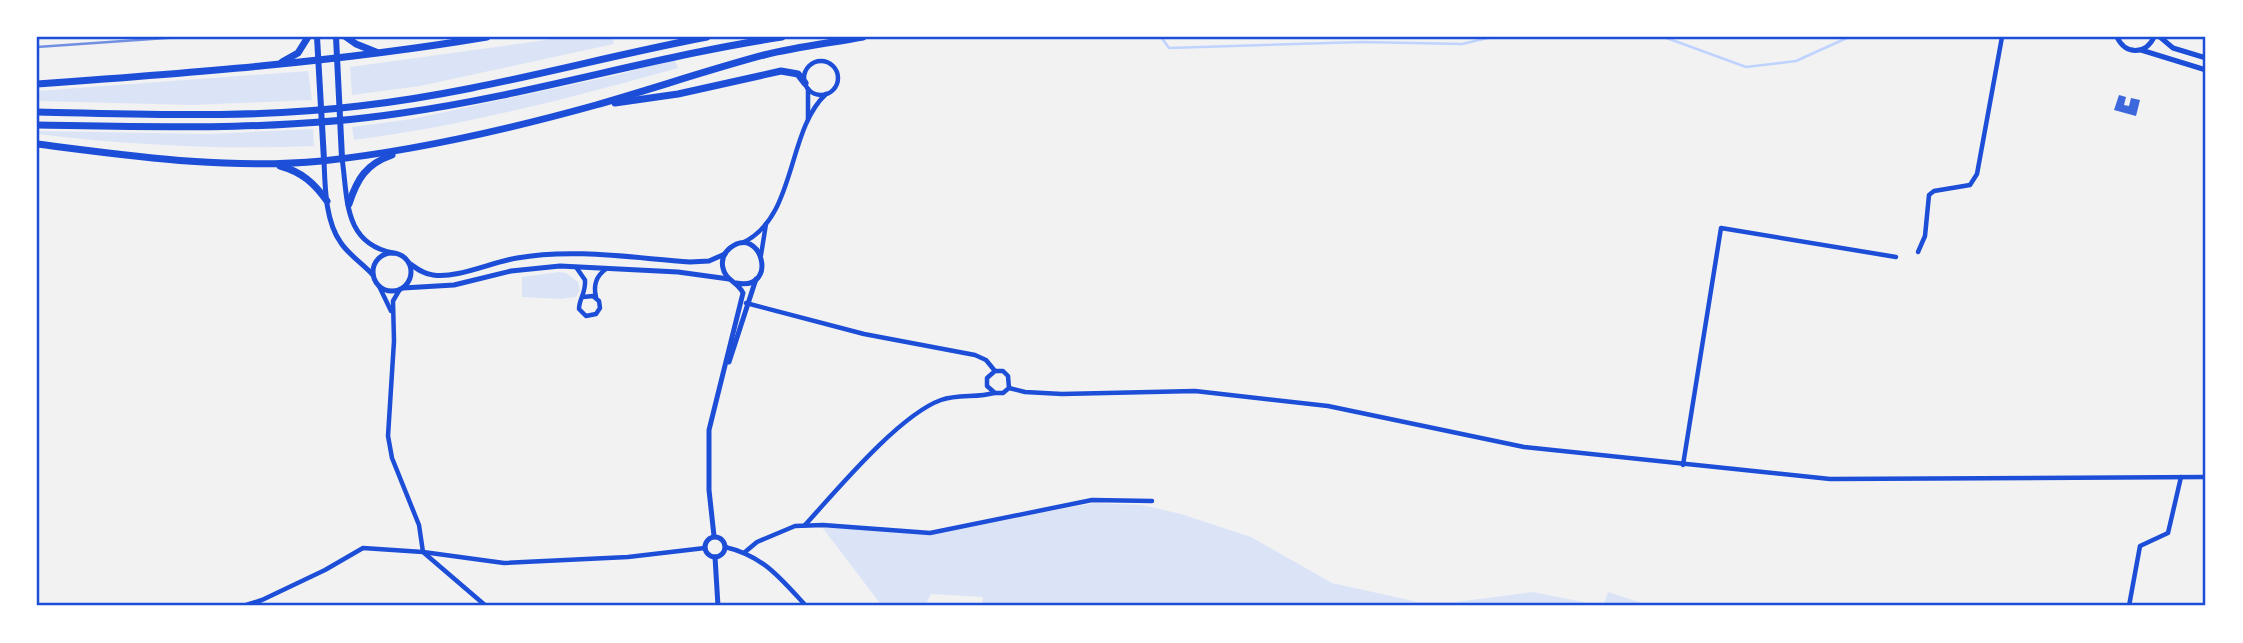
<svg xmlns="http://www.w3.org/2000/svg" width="2243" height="643" font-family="Signika,sans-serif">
	<rect width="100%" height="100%" fill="#f2f2f2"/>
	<g fill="#dbe4f7">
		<path d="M567 37H613L614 44 420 86 352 95 350 67Z"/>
		<path d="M674 59 678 68C571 98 463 126 354 140L352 127 412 119 617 75Z"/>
		<path d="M308 71 312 100 193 105 37 101V91Z"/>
		<path d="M313 129 314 146C221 150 129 145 37 134V131L207 134Z"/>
		<path d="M559 272 566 273 578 282 580 290 576 297 560 299 522 297V277Z"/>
		<path d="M1094 503 1142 505 1181 514 1251 537 1332 583 1418 602H1455L1533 592 1603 606 1608 592 1651 606H982L983 597 931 594 925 606H882L822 527 844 525 940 531Z"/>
	</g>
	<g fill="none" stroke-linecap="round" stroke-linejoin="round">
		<g stroke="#bfd3fe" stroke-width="2.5">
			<path d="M1161 37 1169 48 1362 42 1462 44 1492 37"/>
			<path d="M1664 37 1746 67 1796 61 1849 37"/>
		</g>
	</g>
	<path fill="#3d67dc" d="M2119 95 2126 97 2124 105 2129 106 2131 98 2140 100 2136 116 2114 110Z"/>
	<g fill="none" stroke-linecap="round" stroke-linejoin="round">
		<g stroke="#1d4ed8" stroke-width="4.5">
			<circle cx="821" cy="78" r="17"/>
			<path d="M808 119V89"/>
			<path d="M742 243C797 218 786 131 826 94"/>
			<path d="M1918 252 1925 236 1929 195 1934 191 1970 185 1977 174 2002 37"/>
			<path d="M761 255 766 224"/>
			<path d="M576 267 585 280C586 293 579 299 579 309L586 316 596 314 600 308 599 301 593 296 583 297"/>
			<path d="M379 286 391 311"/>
			<path d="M400 289 393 301 394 341 388 436 392 458 419 525 423 552 504 563 628 557 705 548"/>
			<path d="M596 297C593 285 596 276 606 269"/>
			<path d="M746 303 864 334 975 355 986 360 995 371H1003L1008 376 1009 388 1003 393H995L987 386V378L995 371"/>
			<path d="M1009 388 1025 392 1062 394 1195 391 1328 406 1524 447 1830 479 2206 477"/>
			<path d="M1683 465 1721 228 1896 257"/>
			<path d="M805 525C836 491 899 415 941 400 958 394 977 398 994 393"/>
			<path d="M725 547C764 556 781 579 806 606"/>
			<path d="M745 552 757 542 795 526 823 525 930 533 1092 500 1152 501"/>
			<path d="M243 606 262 600 325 570 363 548 423 552 486 606"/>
			<path d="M2129 606 2140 546 2168 533 2181 477"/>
		</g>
		<g stroke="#1d4ed8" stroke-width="5">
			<path d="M2117 37C2125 55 2146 55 2154 37"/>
			<path d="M2160 37 2173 48 2206 58"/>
			<path d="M2141 50 2206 70"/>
		</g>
		<g stroke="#1d4ed8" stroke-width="5">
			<path d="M342 158C348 199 343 243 393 253"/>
			<path d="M324 160C325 186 325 221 341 243 349 255 363 264 373 275"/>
			<circle cx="392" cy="272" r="19"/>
			<path d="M409 263C416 268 423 274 433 275 456 279 492 262 517 258 573 248 633 258 690 262L709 261 725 254"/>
			<path d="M403 288 454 285 511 271 560 266 678 272 729 279"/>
			<path d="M729 362 756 279"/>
			<path d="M714 536 709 490V430L743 293C738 282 725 280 723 268 721 260 724 253 730 248 761 223 780 292 736 283"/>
			<circle cx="715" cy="547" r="10"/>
			<path d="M715 557 718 606"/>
		</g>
		<g stroke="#1d4ed8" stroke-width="6">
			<path d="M317 37 324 160"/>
			<path d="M336 37 342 158"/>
		</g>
		<g stroke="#1d4ed8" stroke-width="7">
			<path d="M346 37 356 44 376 52"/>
			<path d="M282 62 298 53 308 37"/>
			<path d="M37 84C188 73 338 62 487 37"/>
			<path d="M615 103 678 94 781 71 798 74 805 83"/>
			<path d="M37 112C144 114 252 119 359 106 477 93 591 59 707 37"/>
			<path d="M37 125C159 127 281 131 402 113 530 95 655 56 782 37"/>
			<path d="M37 144C132 156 225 170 322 161 415 151 506 130 596 105 652 89 708 70 764 55 796 47 830 43 863 37"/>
			<path d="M280 166C302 172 314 183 327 201"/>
			<path d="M349 204C357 179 366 164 392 155"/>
		</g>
		<path stroke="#7290e2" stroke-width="2.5" d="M37 47 181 37"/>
	</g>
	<rect width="2243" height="643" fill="none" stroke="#ffffff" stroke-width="77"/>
	<rect x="38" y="38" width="2166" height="566" fill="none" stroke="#1d4ed8" stroke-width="2.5"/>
</svg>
